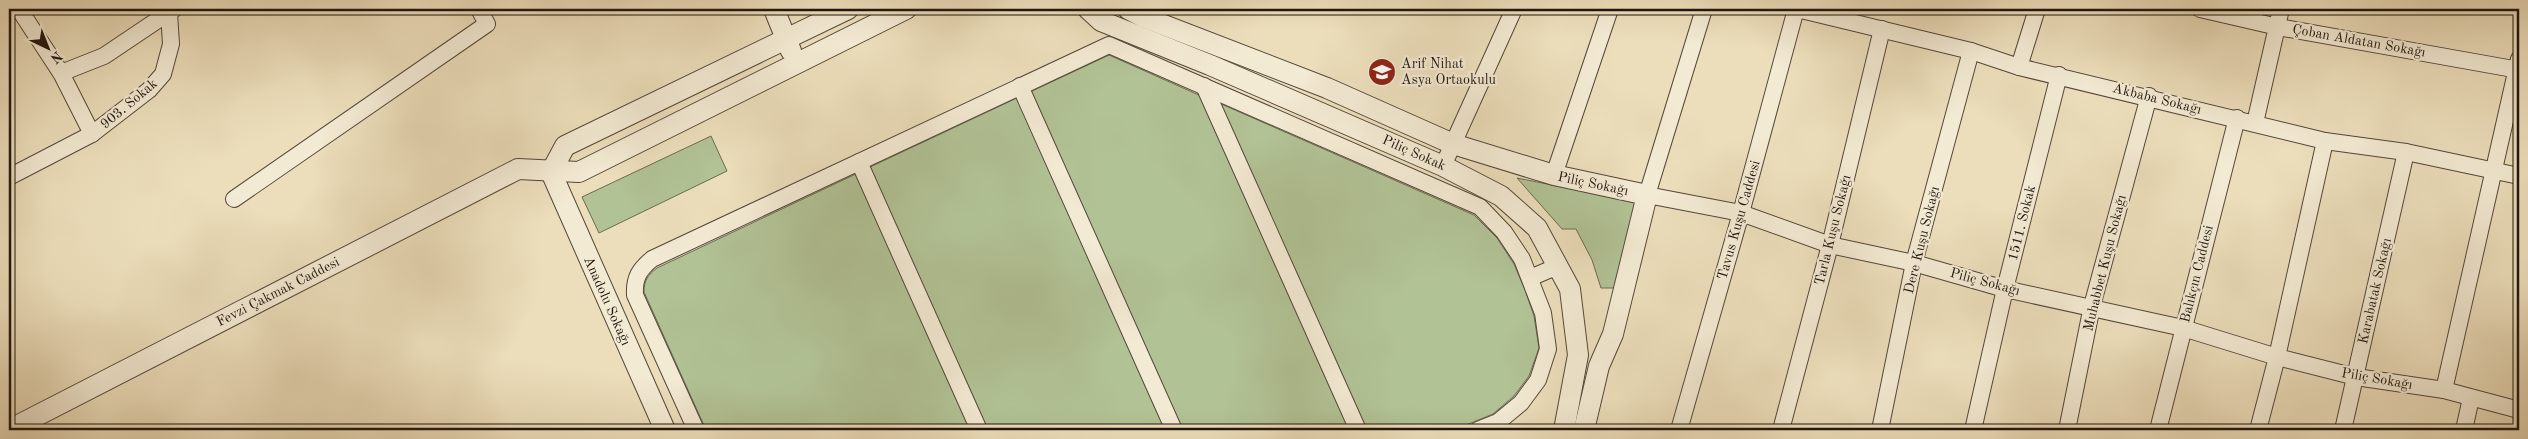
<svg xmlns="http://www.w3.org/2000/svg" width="2528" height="439" font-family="'Old Standard TT',serif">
	<rect width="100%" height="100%" fill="#ecdebb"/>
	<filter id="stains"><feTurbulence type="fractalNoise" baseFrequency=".004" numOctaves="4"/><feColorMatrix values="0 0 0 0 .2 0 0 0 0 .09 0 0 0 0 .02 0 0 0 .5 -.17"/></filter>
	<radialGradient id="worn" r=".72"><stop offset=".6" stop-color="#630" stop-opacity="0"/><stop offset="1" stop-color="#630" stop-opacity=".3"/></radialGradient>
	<g fill="#b1c295" stroke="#686c52">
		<path d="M1109 55 1201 96 1351 430H1179L1028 93Z"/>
		<path d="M1019 97 1168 430H986L868 168Z"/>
		<path d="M1219 103 1474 215 1497 238 1514 264 1525 290 1534 316 1539 348 1529 376 1514 396 1493 414 1454 430H1365Z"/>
		<path d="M711 136 727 171 599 233 582 197Z"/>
		<path d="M858 173 973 430H706L644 292C644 280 648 275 657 268Z"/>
		<path d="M1517 178 1637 202 1616 288H1601L1592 260 1576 229H1562Z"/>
	</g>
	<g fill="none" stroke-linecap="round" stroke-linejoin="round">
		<g stroke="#53473a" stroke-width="18">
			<g id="minor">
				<path d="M19 9 61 73 92 134"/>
				<path d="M1704 9 1647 195 1741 213 1830 245 1914 263 2005 289 2183 328 2277 357 2356 377 2444 390 2519 410"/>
				<path d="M1797 9 1971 51 2019 67 2325 141 2406 152 2519 176"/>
				<path d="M2200 9 2278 27 2519 70"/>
				<path d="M2019 67 2037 9"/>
				<path d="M61 73 104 56 174 9"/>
				<path d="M1020 86 1174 430"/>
				<path d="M1204 86 1358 430"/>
				<path d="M2255 123 2281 9"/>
				<path d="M859 162 979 430"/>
				<path d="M1443 166 1514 9"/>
				<path d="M1554 175 1610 9"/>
				<path d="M9 177 92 134 149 90 163 74 171 44 169 13"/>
				<path d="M234 199 487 24 479 9"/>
				<path d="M1530 278 1558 266"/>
				<path d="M2444 390 2519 59"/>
				<path d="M696 430 635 295C634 278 639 270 652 259L1109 45 1480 207 1504 232 1522 259 1543 313 1548 349 1538 380 1521 403 1498 422 1478 430"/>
				<path d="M1679 430 1741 213 1796 9"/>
				<path d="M1781 430 1830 245 1882 29"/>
				<path d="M1880 430 1914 263 1971 51"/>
				<path d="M1973 430 2005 289 2059 75"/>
				<path d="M2067 430 2092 306 2149 96"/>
				<path d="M2158 430 2237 118"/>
				<path d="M2258 430 2277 357 2325 141"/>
				<path d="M2343 430 2406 152"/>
				<path d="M2464 430 2471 398"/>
			</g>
		</g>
		<g stroke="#53473a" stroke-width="22">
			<g id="tertiary">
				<path d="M774 9 791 51"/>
				<path d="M1088 9 1101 21 1210 65 1443 166 1501 196 1537 228 1570 289 1578 355 1564 430"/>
				<path d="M1128 9 1143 17 1327 88 1453 144 1554 175 1647 195 1613 334 1599 366 1584 430"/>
				<path d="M9 430 518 169 579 172 906 9"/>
				<path d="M665 430 551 172 565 146 848 9"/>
			</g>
		</g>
		<use href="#minor" stroke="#f3ead3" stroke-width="16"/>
		<use href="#tertiary" stroke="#f3ead3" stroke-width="20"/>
	</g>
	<defs>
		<g id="school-disc" transform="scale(1.4375)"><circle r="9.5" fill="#8f2418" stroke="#f3ead3"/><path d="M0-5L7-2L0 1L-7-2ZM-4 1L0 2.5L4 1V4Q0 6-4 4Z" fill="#fff"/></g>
	</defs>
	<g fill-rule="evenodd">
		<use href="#school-disc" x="1382" y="72"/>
	</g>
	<g text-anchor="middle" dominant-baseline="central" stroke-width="4.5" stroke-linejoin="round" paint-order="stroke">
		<g font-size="14" fill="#20150f" stroke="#f3ead3">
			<text transform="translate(2359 41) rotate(10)">Çoban Aldatan Sokağı</text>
			<text transform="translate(2157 99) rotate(14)">Akbaba Sokağı</text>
			<text transform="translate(129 104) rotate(-40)">903. Sokak</text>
			<text transform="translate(1414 153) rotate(24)">Piliç Sokak</text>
			<text transform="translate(1593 184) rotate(12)">Piliç Sokağı</text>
			<text transform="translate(1739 220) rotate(-74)">Tavus Kuşu Caddesi</text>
			<text transform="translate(2022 223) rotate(-76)">1511. Sokak</text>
			<text transform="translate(1833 230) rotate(-76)">Tarla Kuşu Sokağı</text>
			<text transform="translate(1922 240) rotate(-76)">Dere Kuşu Sokağı</text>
			<text transform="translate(2105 263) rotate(-76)">Muhabbet Kuşu Sokağı</text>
			<text transform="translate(2197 274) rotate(-76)">Balıkçın Caddesi</text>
			<text transform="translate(1985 282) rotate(15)">Piliç Sokağı</text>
			<text transform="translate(2375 291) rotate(-77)">Karabatak Sokağı</text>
			<text transform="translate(278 292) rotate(-27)">Fevzi Çakmak Caddesi</text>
			<text transform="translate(607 301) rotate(66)">Anadolu Sokağı</text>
			<text transform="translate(2377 379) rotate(10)">Piliç Sokağı</text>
		</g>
		<g font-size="14" fill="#20150f" stroke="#f3ead3" text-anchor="start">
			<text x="1401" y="64">Arif Nihat<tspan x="1401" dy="16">Asya Ortaokulu</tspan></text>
		</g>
	</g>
	<rect width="2528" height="439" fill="none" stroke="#ecdebb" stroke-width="30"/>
	<rect x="10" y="10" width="2508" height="419" fill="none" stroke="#20150f" stroke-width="2.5"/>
	<rect x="15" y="15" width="2498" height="409" fill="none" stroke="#20150f"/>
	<g transform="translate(48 48) rotate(137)" stroke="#f3ead3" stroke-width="4" paint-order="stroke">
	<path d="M0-4L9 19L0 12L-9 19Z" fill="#20150f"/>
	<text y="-8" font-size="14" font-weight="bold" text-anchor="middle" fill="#20150f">N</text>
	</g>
	<rect width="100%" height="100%" filter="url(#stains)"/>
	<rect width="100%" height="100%" fill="url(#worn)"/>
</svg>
